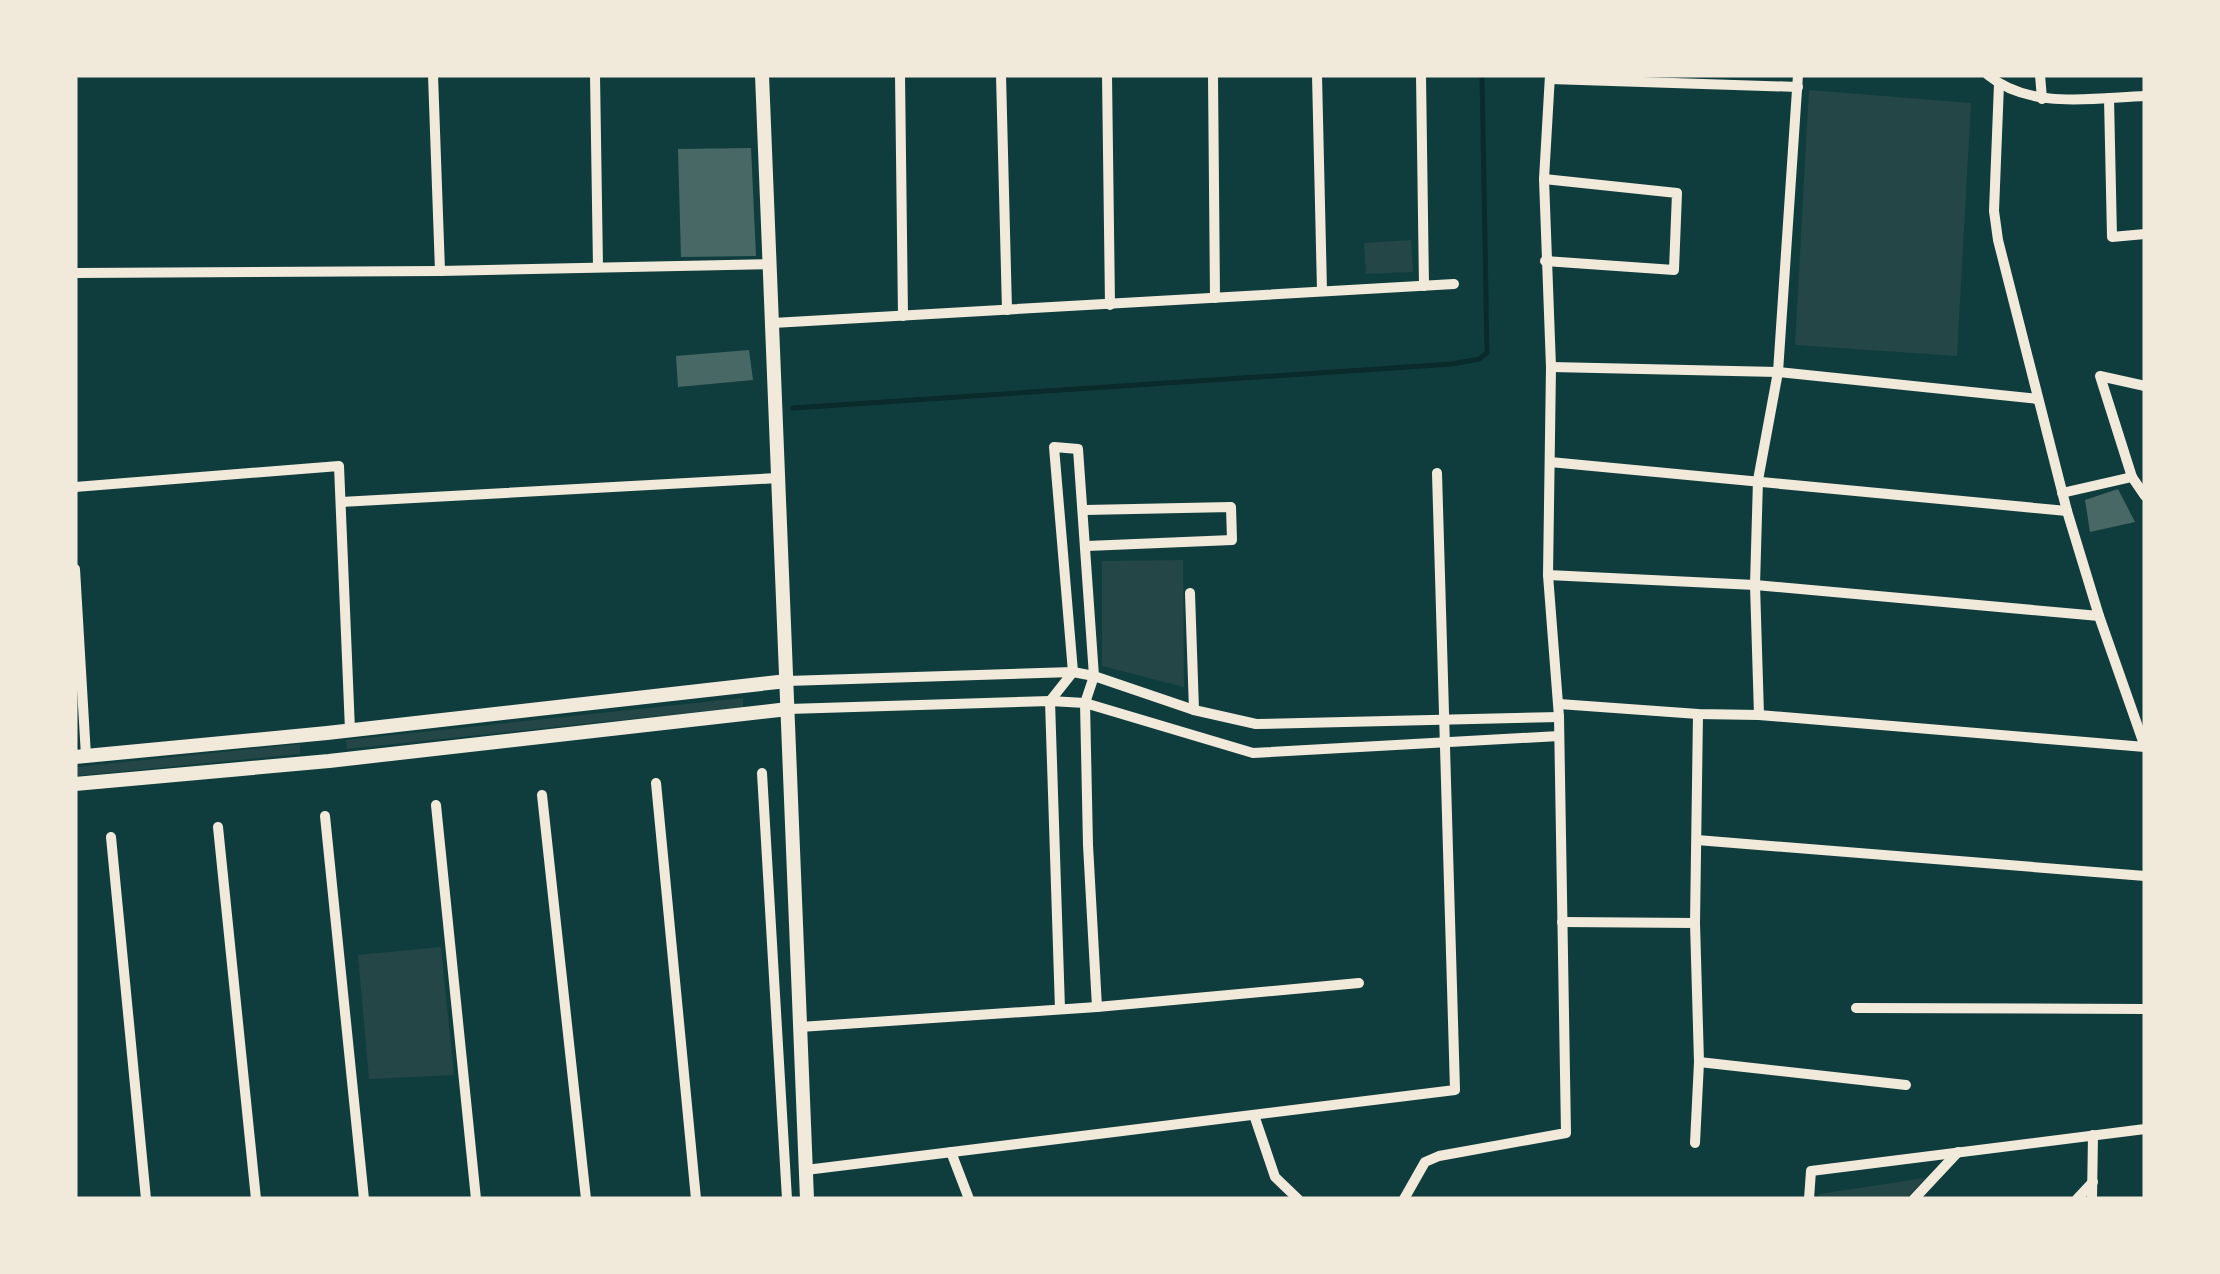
<svg xmlns="http://www.w3.org/2000/svg" width="2220" height="1274" font-family="'Titillium Web',sans-serif">
	<rect width="100%" height="100%" fill="#0f3d3e"/>
	<g fill="#244646">
		<path d="M1809 90 1971 103 1957 356 1795 345Z"/>
		<path d="M1411 240 1413 272 1366 274 1364 243Z"/>
		<path d="M1183 560 1184 687 1102 666V561Z"/>
		<path d="M743 698V707L347 749 346 740Z"/>
		<path d="M300 744V754L75 776V767Z"/>
		<path d="M441 947 454 1075 369 1079 358 955Z"/>
		<path d="M1925 1178 1906 1199H1819V1194Z"/>
	</g>
	<g fill="none" stroke-linecap="round" stroke-linejoin="round">
		<path stroke="#0a2a2b" stroke-width="5" d="M793 408 1452 364 1479 359 1487 353 1482 75"/>
	</g>
	<g fill="#486865">
		<path d="M751 148 756 256 681 257 678 149Z"/>
		<path d="M749 350 753 380 678 387 676 356Z"/>
		<path d="M2118 489 2135 522 2090 532 2085 500Z"/>
	</g>
	<g fill="none" stroke-linecap="round" stroke-linejoin="round">
		<g stroke="#f1e9da" stroke-width="10">
			<path d="M433 75 440 271"/>
			<path d="M595 75 598 267"/>
			<path d="M900 75 903 316"/>
			<path d="M1001 75 1007 310"/>
			<path d="M1107 75 1110 305"/>
			<path d="M1213 75 1215 298"/>
			<path d="M1317 75 1322 291"/>
			<path d="M1421 75 1424 286"/>
			<path d="M1988 75C2030 110 2094 98 2145 96"/>
			<path d="M2040 75 2042 99"/>
			<path d="M1550 79 1798 87"/>
			<path d="M2109 98 2112 237 2145 234"/>
			<path d="M1544 179 1677 193 1674 270 1545 261"/>
			<path d="M75 273 440 271 771 264"/>
			<path d="M773 323 1454 284"/>
			<path d="M1551 367 1778 372 2038 399"/>
			<path d="M2145 386 2100 376 2132 477 2145 496"/>
			<path d="M1550 462 2067 511"/>
			<path d="M75 487 339 466 350 730"/>
			<path d="M2062 493 2132 477"/>
			<path d="M341 502 778 478"/>
			<path d="M1085 510 1231 507 1232 540 1087 546"/>
			<path d="M75 569 86 756"/>
			<path d="M1548 575 1755 585 2099 616"/>
			<path d="M1190 593 1194 710"/>
			<path d="M787 681 1073 672 1094 676 1194 710 1256 724 1559 717"/>
			<path d="M1559 704 1698 714 1759 715 2145 747 2099 616 2067 511 1998 240 1994 211 1999 84"/>
			<path d="M788 709 1050 701 1085 703 1253 753 1559 736"/>
			<path d="M1759 715 1755 585 1758 480 1778 372 1798 75"/>
			<path d="M762 773 787 1199"/>
			<path d="M656 783 696 1199"/>
			<path d="M542 795 586 1199"/>
			<path d="M436 805 476 1199"/>
			<path d="M325 816 364 1199"/>
			<path d="M218 827 256 1199"/>
			<path d="M111 837 146 1199"/>
			<path d="M1697 840 2145 876"/>
			<path d="M1562 922 1695 923"/>
			<path d="M1856 1008 2145 1009"/>
			<path d="M1060 1009 1050 701 1073 672 1054 447 1078 449 1094 676 1085 703 1088 845 1097 1007"/>
			<path d="M800 1027 1097 1007 1359 983"/>
			<path d="M1699 1062 1906 1085"/>
			<path d="M1254 1115 1275 1177 1298 1199"/>
			<path d="M1695 1143 1699 1062 1695 923 1698 714"/>
			<path d="M951 1152 969 1199"/>
			<path d="M806 1170 1455 1090 1437 473"/>
			<path d="M1404 1199 1425 1162 1439 1156 1566 1133 1559 717 1548 575 1551 367 1544 179 1550 75"/>
			<path d="M1809 1199 1811 1171 2145 1129"/>
			<path d="M1914 1199 1958 1152"/>
			<path d="M2077 1199 2093 1182"/>
			<path d="M2092 1199 2093 1135"/>
		</g>
		<g stroke="#f1e9da" stroke-width="14">
			<path d="M762 75 807 1199"/>
			<path d="M75 757 327 733 787 681"/>
			<path d="M75 784 329 761 788 709"/>
		</g>
	</g>
	<rect width="2220" height="1274" fill="none" stroke="#f1e9da" stroke-width="155"/>
</svg>
